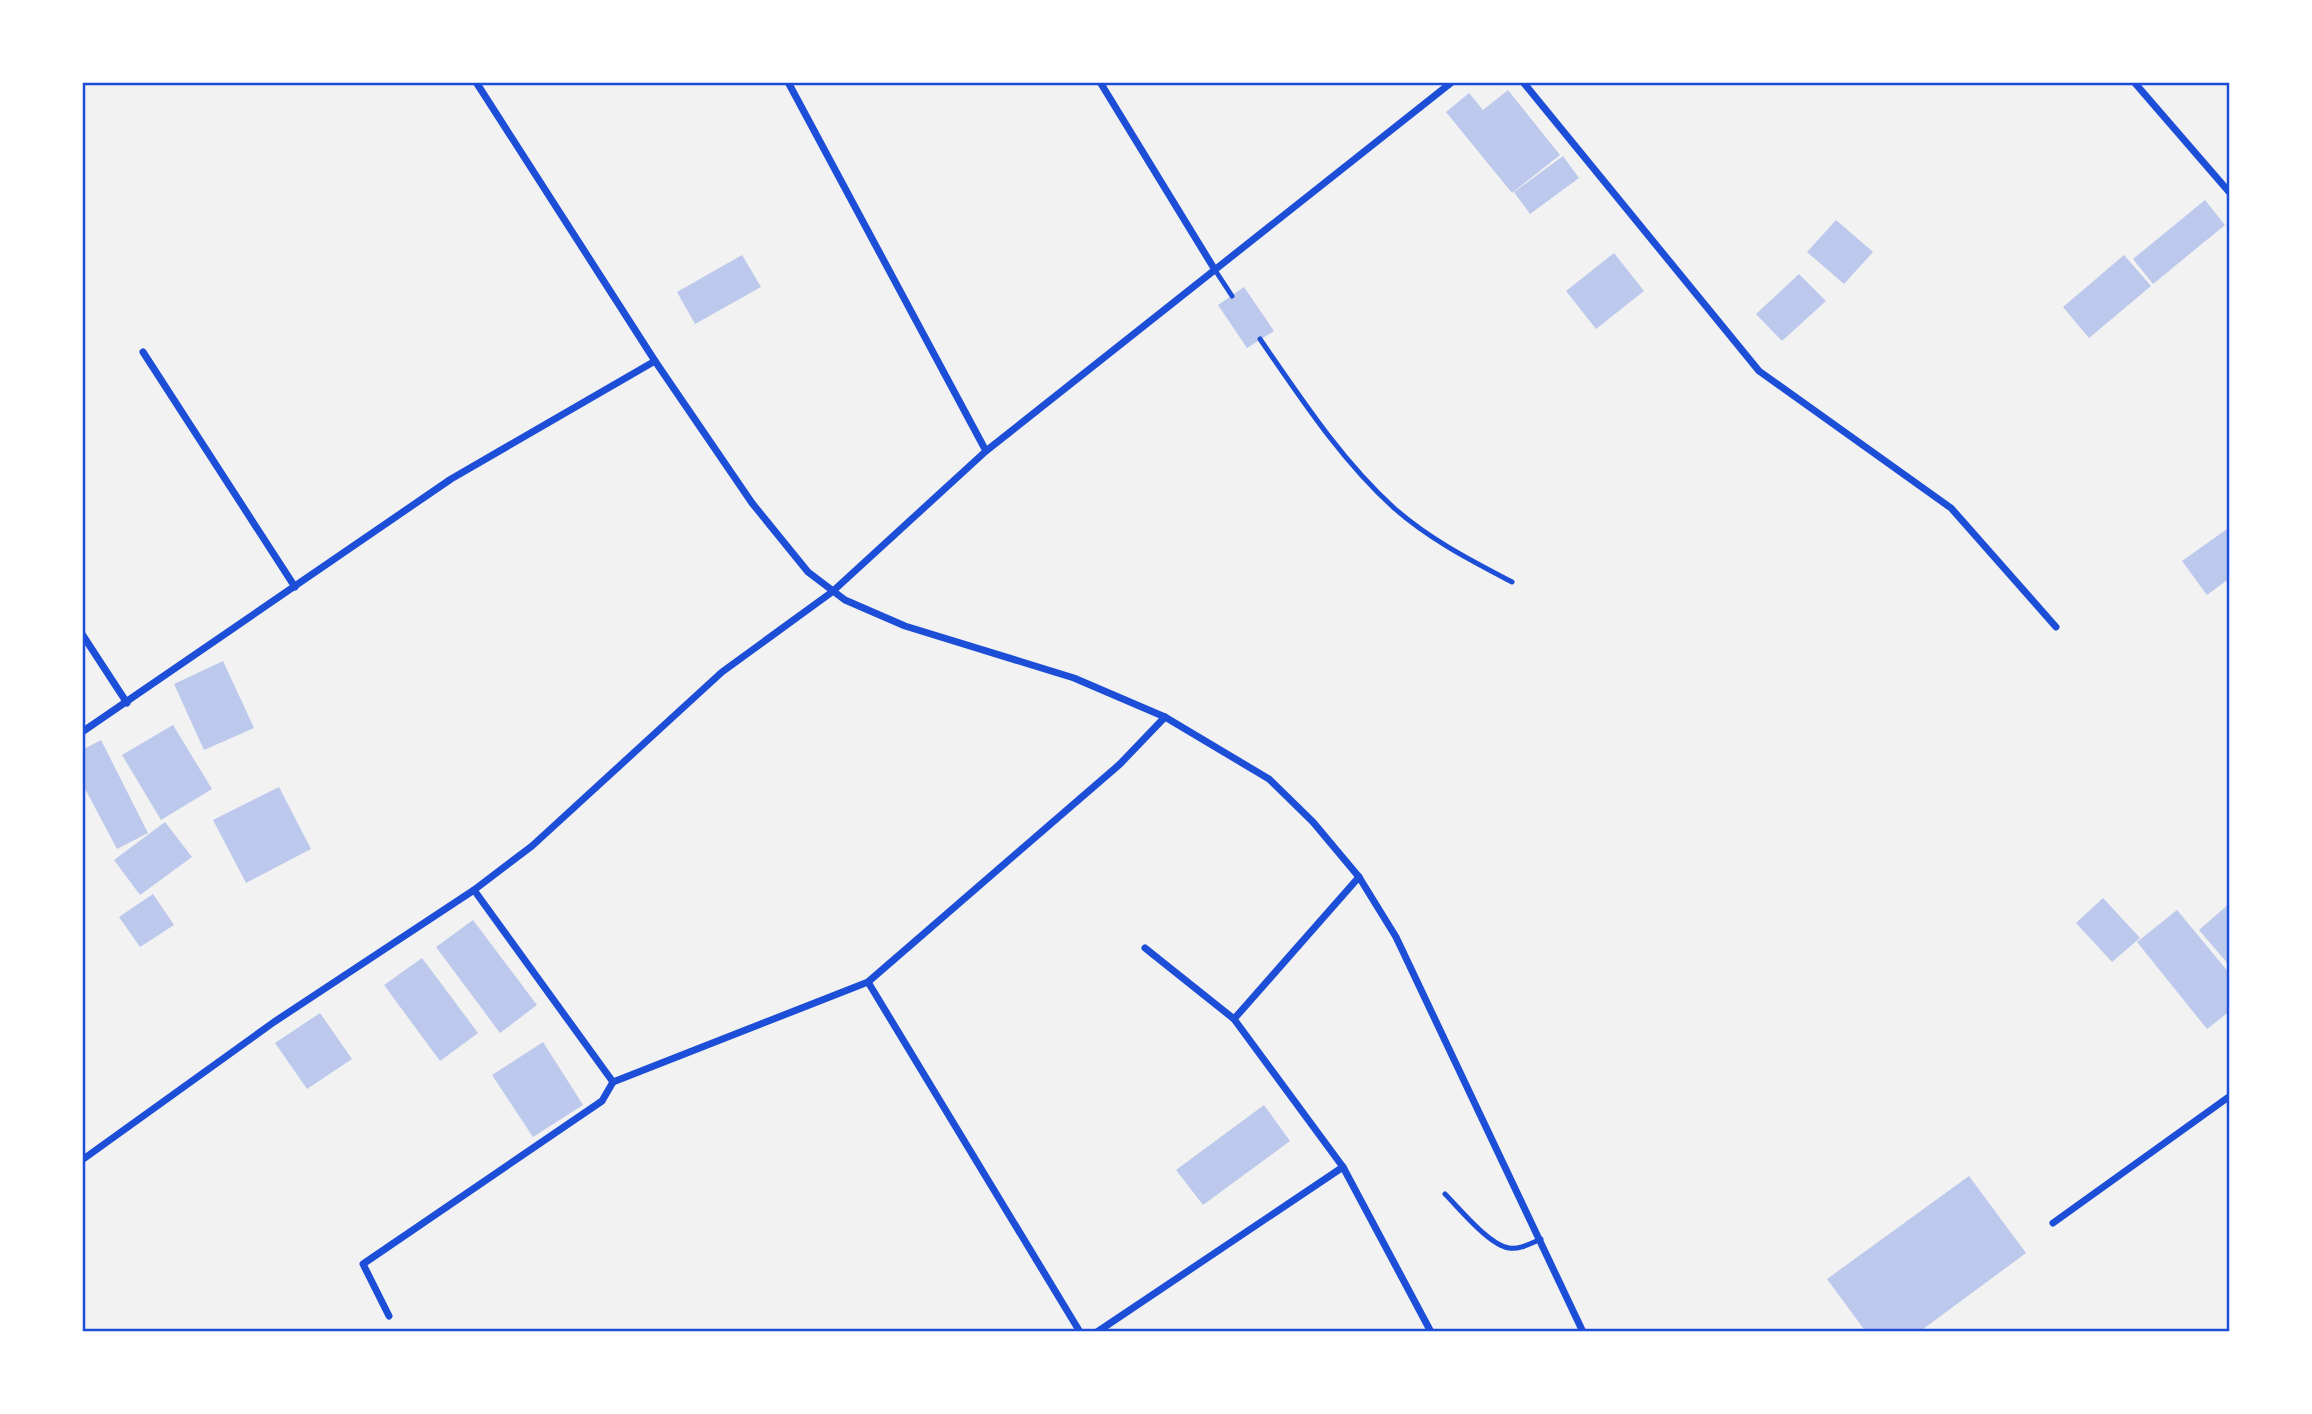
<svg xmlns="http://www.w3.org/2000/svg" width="2312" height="1414" font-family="'Varela Round',sans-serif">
	<rect width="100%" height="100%" fill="#f2f2f2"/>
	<g fill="#bdc9ec">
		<path d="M1508 90 1560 155 1512 193 1446 112 1469 93 1483 110Z"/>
		<path d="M1563 156 1579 178 1530 214 1514 192Z"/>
		<path d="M2205 200 2225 225 2153 284 2133 259Z"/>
		<path d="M1836 220 1873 252 1844 284 1807 252Z"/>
		<path d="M1614 253 1644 291 1596 329 1566 291Z"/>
		<path d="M742 255 761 287 695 324 677 292Z"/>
		<path d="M2124 255 2151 286 2089 338 2063 307Z"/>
		<path d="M1799 274 1826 301 1782 341 1756 314Z"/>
		<path d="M1244 287 1274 331 1247 348 1218 305Z"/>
		<path d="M2227 529 2230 534V578L2207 595 2182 561Z"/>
		<path d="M223 661 254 728 204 750 174 684Z"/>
		<path d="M173 725 212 789 161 820 122 755Z"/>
		<path d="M101 740 148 833 117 849 82 783V750Z"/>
		<path d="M279 787 311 849 246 883 213 820Z"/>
		<path d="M165 822 192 857 140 895 114 860Z"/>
		<path d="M153 894 174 925 140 947 119 917Z"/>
		<path d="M2103 898 2140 938 2112 962 2076 923Z"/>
		<path d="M2230 903V966L2199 930Z"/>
		<path d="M2177 910 2230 974V1011L2207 1029 2137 942Z"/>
		<path d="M473 920 537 1005 500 1033 436 947Z"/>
		<path d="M422 958 478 1033 440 1061 384 985Z"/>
		<path d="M320 1013 352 1059 307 1089 275 1043Z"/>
		<path d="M543 1042 583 1105 533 1137 492 1075Z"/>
		<path d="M1264 1105 1290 1141 1203 1205 1176 1170Z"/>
		<path d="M1969 1176 2026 1253 1919 1332H1866L1827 1279Z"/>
	</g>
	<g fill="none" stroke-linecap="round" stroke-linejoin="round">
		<g stroke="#1d4ed8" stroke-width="5">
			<path d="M1215 270 1232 296"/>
			<path d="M1260 339C1300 397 1341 460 1394 508 1429 539 1470 560 1512 582"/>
			<path d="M1445 1194C1460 1209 1489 1245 1509 1248 1520 1250 1531 1243 1541 1239"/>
		</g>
		<g stroke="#1d4ed8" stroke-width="7">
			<path d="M476 82 655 361 752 503 808 572 845 600 905 626 1074 678 1165 717 1269 779 1313 822 1359 877 1396 937 1583 1332"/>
			<path d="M788 82 986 451"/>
			<path d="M1100 82 1215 270"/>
			<path d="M1523 82 1759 371 1951 508 2056 627"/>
			<path d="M2134 82 2230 193"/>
			<path d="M143 352 295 587"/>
			<path d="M82 634 127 703"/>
			<path d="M82 732 451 479 655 361"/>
			<path d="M1145 948 1234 1019 1359 877"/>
			<path d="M868 982 1080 1332"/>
			<path d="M1234 1019 1343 1167 1431 1332"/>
			<path d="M613 1082 868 982 1120 764 1165 717"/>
			<path d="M82 1160 274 1022 474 890 532 846 722 672 832 592 986 451 1452 82"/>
			<path d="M2053 1223 2230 1096"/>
			<path d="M389 1316 363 1264 602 1101 613 1082 474 890"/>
			<path d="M1097 1332 1343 1167"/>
		</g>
	</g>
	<rect width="2312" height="1414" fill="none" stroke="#ffffff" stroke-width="168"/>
	<rect x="84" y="84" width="2144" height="1246" fill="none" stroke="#1d4ed8" stroke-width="2.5"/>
</svg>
